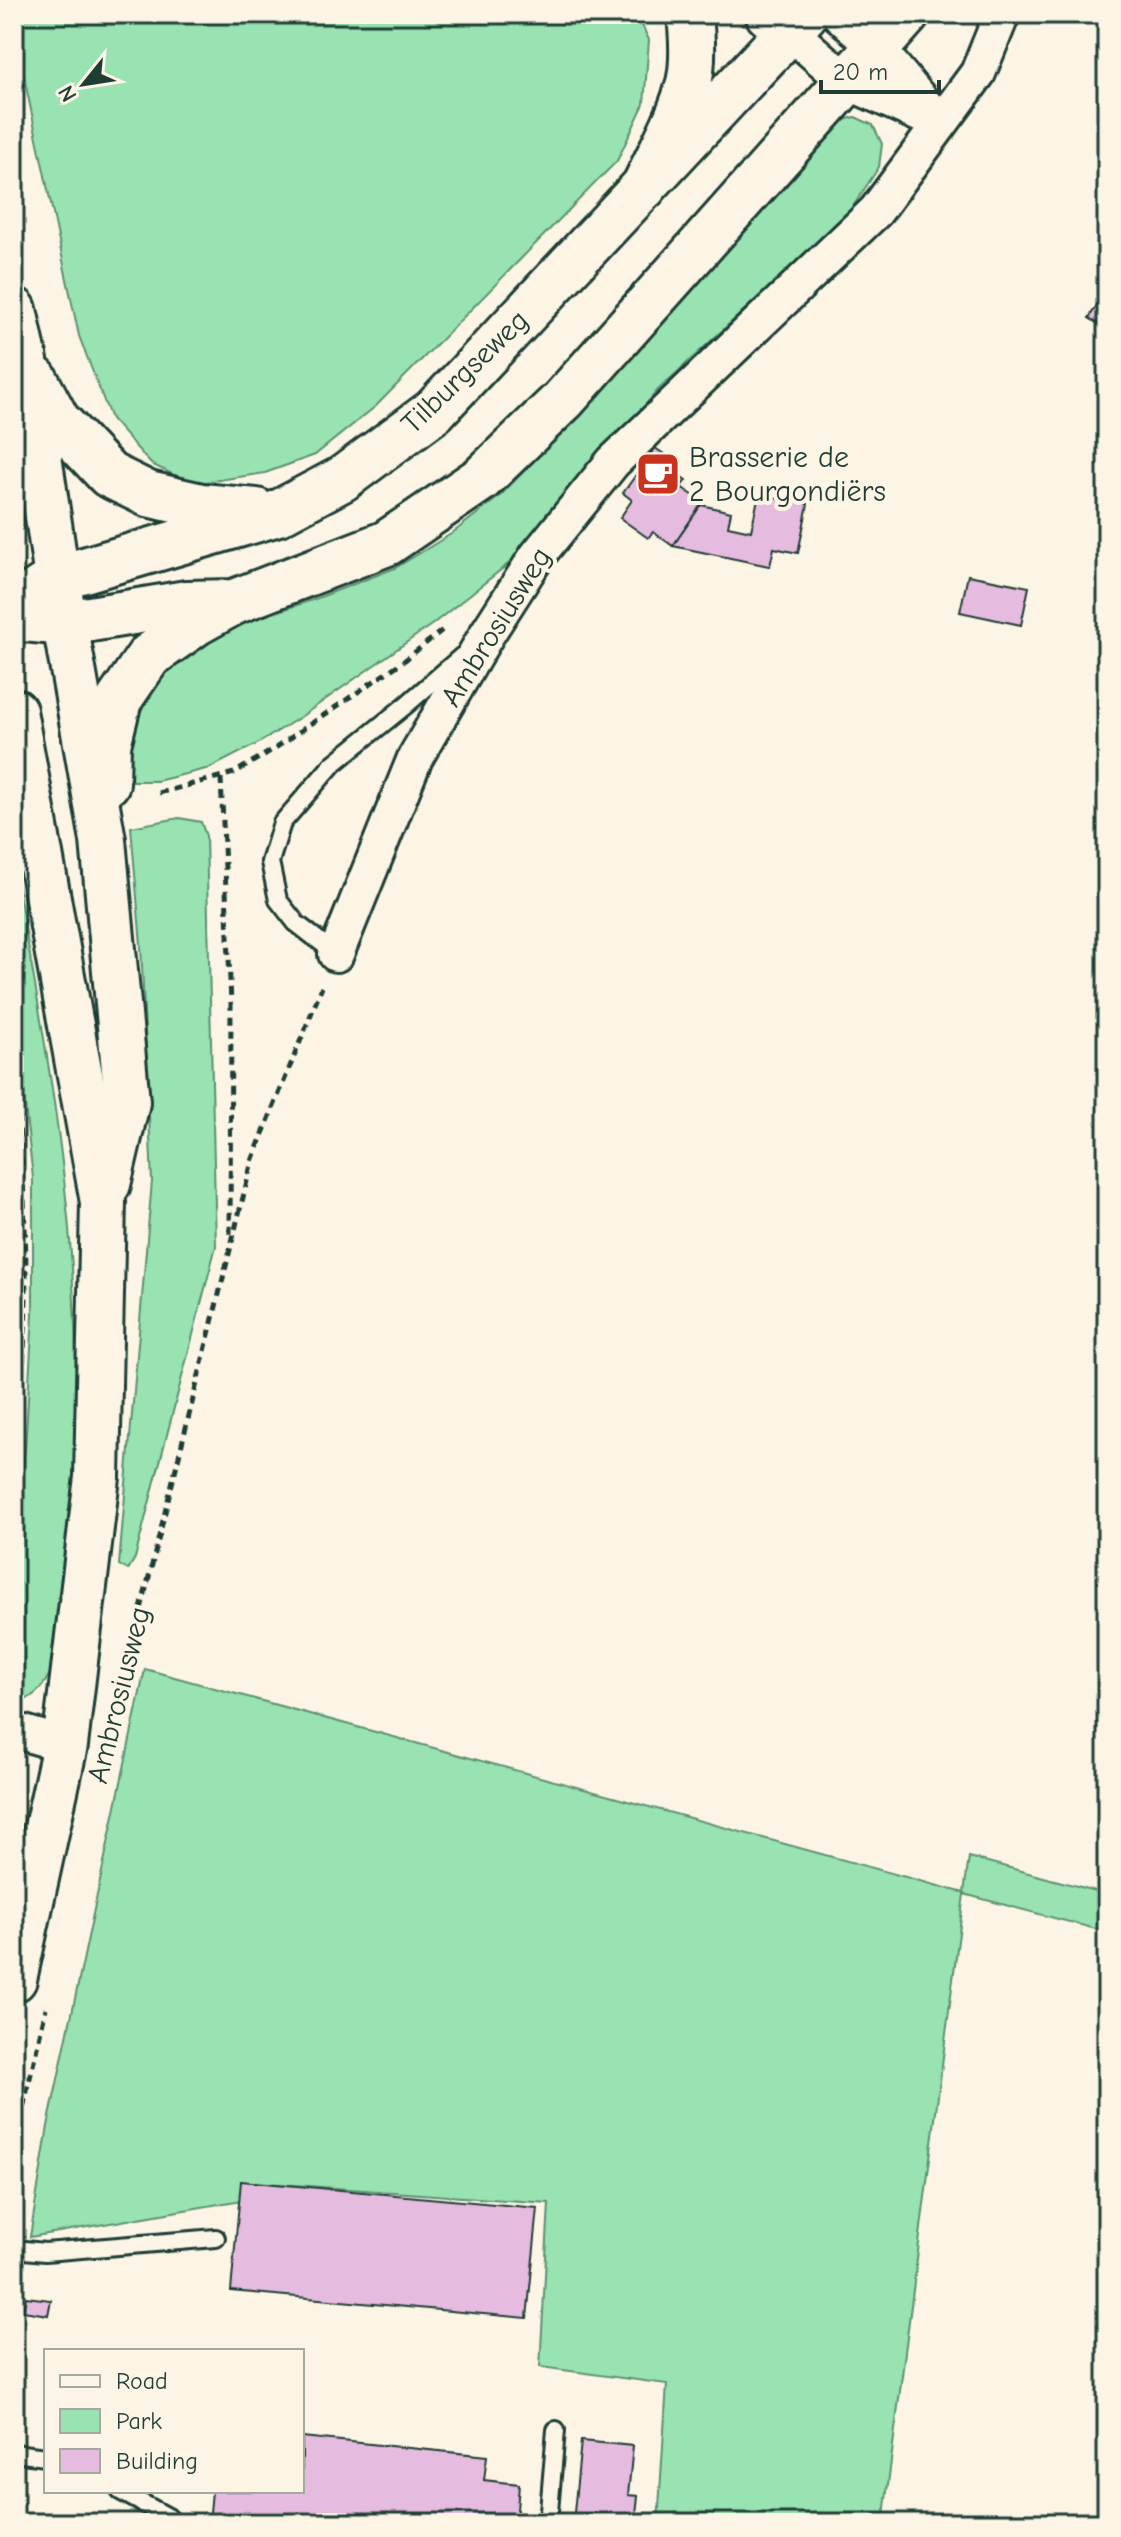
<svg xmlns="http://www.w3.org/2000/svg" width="1121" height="2537" font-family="'Comic Neue',sans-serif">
	<rect width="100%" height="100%" fill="#fcf5e5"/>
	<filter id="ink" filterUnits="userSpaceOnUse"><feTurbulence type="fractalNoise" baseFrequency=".0125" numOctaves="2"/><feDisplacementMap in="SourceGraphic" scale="16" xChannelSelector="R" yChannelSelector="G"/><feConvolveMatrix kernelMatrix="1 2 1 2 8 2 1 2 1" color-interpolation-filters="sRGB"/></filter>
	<g filter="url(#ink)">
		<g fill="#99e2b2" stroke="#5c9073" stroke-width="2">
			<path d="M14 14H637L649 40 644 104 617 161 376 406 315 455 265 473 193 484 151 464 111 419 79 336 14 30Z"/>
			<path d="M855 117 873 125 882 144 879 167 848 214 658 390 517 557 434 623 302 716 259 743 210 768 157 781H128L125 745 147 689 186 653 228 628 315 599 395 568 451 534 500 496 552 442 825 125Z"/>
			<path d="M179 818 201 822 206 836 216 1246 135 1558 128 1570 119 1565 152 1181 141 945 131 827Z"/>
			<path d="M14 863C35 988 60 1114 70 1241 75 1301 77 1362 76 1423 76 1481 74 1540 65 1598 59 1636 60 1693 14 1704V1542L25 1449 33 1315V1178L14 1008Z"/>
			<path d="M145 1669 964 1893 969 1857 1107 1894V1932L964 1894 883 2523H658L667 2384 540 2367 549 2203 252 2182 248 2199 30 2237 48 2126Z"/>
		</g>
		<g fill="#e6bbe0" stroke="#1f3d34" stroke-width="2">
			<path d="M1107 289V330L1089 318Z"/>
			<path d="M655 448 670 458 665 466 686 480 681 487 703 502 673 546 653 532 648 538 620 518 632 500 623 493Z"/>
			<path d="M759 494 808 504 798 553 774 548 770 566H769L673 546 701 505 731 512 728 526 751 531Z"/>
			<path d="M968 575 1029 587 1021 625 960 612Z"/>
			<path d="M241 2181 538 2208 527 2318 231 2291Z"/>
			<path d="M26 2297 51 2300 48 2315 23 2311Z"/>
			<path d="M302 2437 487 2456 484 2480 519 2484 516 2523H209L212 2491H302Z"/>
			<path d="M581 2441 633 2446 628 2495 638 2496 635 2523H573Z"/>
		</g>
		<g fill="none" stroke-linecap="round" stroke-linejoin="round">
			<g stroke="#1f3d34" stroke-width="22">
				<g id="lane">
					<path d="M336 954 296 923 278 900 270 862 282 823 333 764 406 705 462 656"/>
					<path d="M14 2249 45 2252 216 2238"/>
					<path d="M14 2453 46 2457"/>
					<path d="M120 2491 168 2517 174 2523"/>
					<path d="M548 2523 556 2430"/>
				</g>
			</g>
			<g stroke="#1f3d34" stroke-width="40">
				<g id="street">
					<path d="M839 14 877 48 934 116"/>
					<path d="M789 31 846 81 939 123"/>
					<path d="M336 954 415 758 487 634 537 556 613 462 876 211 978 73 1002 14"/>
					<path d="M14 1730 65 1745"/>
				</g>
			</g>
			<g stroke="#1f3d34" stroke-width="50">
				<g id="secondary">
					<path d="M14 310 25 361 57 578 103 840 127 1102 108 1184"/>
					<path d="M35 379 57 420 109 475 148 494 201 506 256 511"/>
					<path d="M14 606 57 578 278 513 342 479 434 411 805 14"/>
					<path d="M14 618 66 623 187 603 234 602 387 543 481 479 563 400 907 14"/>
					<path d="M14 711 103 1202 97 1477 65 1745 14 1979"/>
					<path d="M107 783 108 745 119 700 149 656 196 623 232 603"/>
				</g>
			</g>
			<g stroke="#1f3d34" stroke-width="50">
				<g id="highway">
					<path d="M768 14 789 31"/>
					<path d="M644 187C659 153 680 119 689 83 694 61 692 36 690 14"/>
				</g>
			</g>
			<g stroke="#1f3d34" stroke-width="5" stroke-dasharray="8 6" stroke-linecap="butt">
				<path d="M221 778 231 1003 230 1235"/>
				<path d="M159 793 234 773 274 749 405 660 445 628"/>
				<path d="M14 1060C24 1185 35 1313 14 1437"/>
				<path d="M114 1718 252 1161 322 987"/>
				<path d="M14 2148 46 2008"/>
			</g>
			<use href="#lane" stroke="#fcf5e5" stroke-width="16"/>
			<use href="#street" stroke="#fcf5e5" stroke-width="34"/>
			<use href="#secondary" stroke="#fcf5e5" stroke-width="44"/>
			<use href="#highway" stroke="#fcf5e5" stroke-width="44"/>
		</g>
	</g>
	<defs>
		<g id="cafe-square" transform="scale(2.3)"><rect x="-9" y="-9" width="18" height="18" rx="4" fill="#c8321e" stroke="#fcf5e5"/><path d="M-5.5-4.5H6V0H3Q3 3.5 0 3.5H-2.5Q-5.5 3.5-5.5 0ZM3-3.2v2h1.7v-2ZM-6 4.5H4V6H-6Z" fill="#fff"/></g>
	</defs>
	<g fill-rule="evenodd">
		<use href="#cafe-square" x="658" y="474"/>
	</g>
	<g text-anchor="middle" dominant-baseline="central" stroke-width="8" stroke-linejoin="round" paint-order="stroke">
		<g font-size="30" fill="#1f3d34" stroke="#fcf5e5">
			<text transform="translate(465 372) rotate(-44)">Tilburgseweg</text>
			<text transform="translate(496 627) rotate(-58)">Ambrosiusweg</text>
			<text transform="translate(119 1695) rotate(-76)">Ambrosiusweg</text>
		</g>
		<g font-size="30" fill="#1f3d34" stroke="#fcf5e5" text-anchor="start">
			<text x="689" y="457">Brasserie de<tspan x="689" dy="34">2 Bourgondiërs</tspan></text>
		</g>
	</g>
	<rect width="1121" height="2537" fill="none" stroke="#fcf5e5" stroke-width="48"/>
	<rect x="24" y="24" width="1073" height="2489" fill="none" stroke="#1f3d34" stroke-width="3" filter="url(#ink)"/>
	<rect x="44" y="2349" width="260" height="144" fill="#fcf5e5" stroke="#a4ab9e" stroke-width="2"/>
	<rect x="60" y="2375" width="40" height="12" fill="#fcf5e5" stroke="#a4ab9e" stroke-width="2"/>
	<text x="116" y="2389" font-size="24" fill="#1f3d34">Road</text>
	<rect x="60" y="2409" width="40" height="24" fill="#99e2b2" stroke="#a4ab9e" stroke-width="2"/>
	<text x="116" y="2429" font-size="24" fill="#1f3d34">Park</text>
	<rect x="60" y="2449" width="40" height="24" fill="#e6bbe0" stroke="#a4ab9e" stroke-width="2"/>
	<text x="116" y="2469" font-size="24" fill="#1f3d34">Building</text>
	<g transform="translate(84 84) rotate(240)" stroke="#fcf5e5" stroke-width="6" paint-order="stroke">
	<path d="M0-6L14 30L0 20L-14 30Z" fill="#1f3d34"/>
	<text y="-12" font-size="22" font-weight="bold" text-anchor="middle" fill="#1f3d34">N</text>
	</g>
	<path d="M821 80v12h118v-12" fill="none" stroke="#1f3d34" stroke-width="4"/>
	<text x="833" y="80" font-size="24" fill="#1f3d34" stroke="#fcf5e5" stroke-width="6" paint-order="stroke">20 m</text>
</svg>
